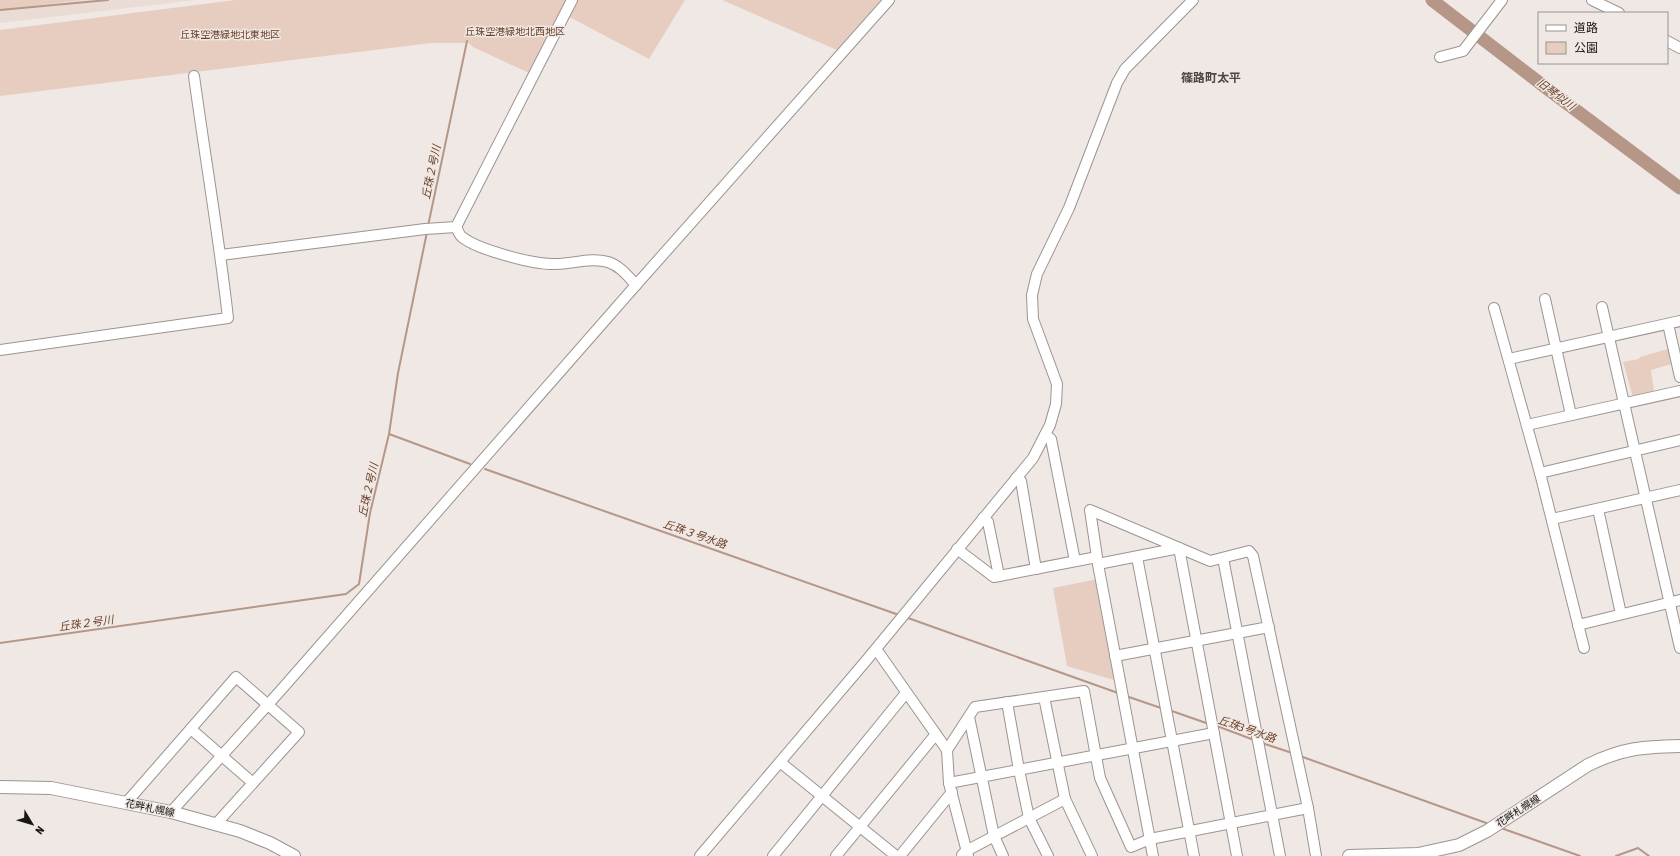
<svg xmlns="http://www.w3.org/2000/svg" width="1680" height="856" font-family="'Asap Condensed','Noto Sans JP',sans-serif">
	<rect width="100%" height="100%" fill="#efe8e5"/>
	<path fill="#eadcd5" d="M0 0H196L0 23Z"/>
	<g fill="#e7cdbf">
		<path d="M0 0H81L0 10Z"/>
		<path d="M235 0H685L649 59 560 12 529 73 473 47 469 43H431L0 96V30Z"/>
		<path d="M722 0H881L837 50Z"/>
		<path d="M1671 348 1675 363 1651 370 1654 391 1633 397 1623 362 1639 359 1640 357Z"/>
		<path d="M1098 579 1117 681 1067 666 1053 588Z"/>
	</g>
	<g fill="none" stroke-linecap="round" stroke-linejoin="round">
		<g stroke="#b69787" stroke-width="2">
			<path d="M0 10 108 0"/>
			<path d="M428 226 467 41"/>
			<path d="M389 434 470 464"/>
			<path d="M485 469 899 615"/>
			<path d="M908 618 1118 693"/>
			<path d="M0 643 346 594 359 584 370 513 389 434 398 373 427 232"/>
			<path d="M1126 696 1161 708"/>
			<path d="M1169 710 1209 724"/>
			<path d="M1217 726 1254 740"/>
			<path d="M1262 743 1292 753"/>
			<path d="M1300 756 1489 824"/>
			<path d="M1501 828 1580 856"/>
			<path d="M1616 856 1638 848 1649 856"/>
		</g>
		<path stroke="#b69787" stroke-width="13" d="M1432 0 1545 87 1680 188"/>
		<g stroke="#9b9491" stroke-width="12">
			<g id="minor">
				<path d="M1592 0 1619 13"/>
				<path d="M1667 41 1680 48"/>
				<path d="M1440 57 1463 51 1502 0"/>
				<path d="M456 227C458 230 459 235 462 237 478 250 535 265 556 264 573 264 591 257 608 262 620 266 627 275 636 285"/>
				<path d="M221 255 425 229 456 227 572 0"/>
				<path d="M1545 299 1571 415"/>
				<path d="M1602 307 1680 648"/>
				<path d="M1494 308 1540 473 1584 648"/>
				<path d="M1668 324 1680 377"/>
				<path d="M0 350 228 318C219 237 205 157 194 76"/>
				<path d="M1509 359 1680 321"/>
				<path d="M1527 425 1680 391"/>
				<path d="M1045 435 1051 439 1075 561"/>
				<path d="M1540 473 1680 440"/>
				<path d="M1016 478 1021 481 1036 569"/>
				<path d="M1598 509 1621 614"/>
				<path d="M983 518 988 522 999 576"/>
				<path d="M1552 519 1680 490"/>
				<path d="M957 549 994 577 1097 557 1090 510 1210 561 1249 551 1253 556 1308 808 1316 856"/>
				<path d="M1137 557 1194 856"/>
				<path d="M1223 558 1280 856"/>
				<path d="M1097 559 1153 856"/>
				<path d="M1098 564 1179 548 1237 856"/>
				<path d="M1578 625 1680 600"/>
				<path d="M876 649 947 750 949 783 968 856"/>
				<path d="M1115 656 1269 627"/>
				<path d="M1044 697 1065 799 1092 856"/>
				<path d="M1007 702 1019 770 1029 818 1048 856"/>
				<path d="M969 717 994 836 1003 856"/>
				<path d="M191 729 253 783"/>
				<path d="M947 750 975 707 1084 691 1100 778 1131 847 1150 839 1308 808"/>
				<path d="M780 762 896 856"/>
				<path d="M949 783 1214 733"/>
				<path d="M126 803 236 677 299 732 216 824"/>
				<path d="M171 812 281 690 636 285 889 0"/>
				<path d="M962 855 966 851 1065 799"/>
				<path d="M700 856 865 662 1033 458 1050 425 1056 404 1057 384 1033 319 1032 295 1037 274 1069 208 1117 83 1125 69 1193 0"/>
				<path d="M773 856 906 693"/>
				<path d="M836 856 936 734"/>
				<path d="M900 856 952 792"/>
			</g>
		</g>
		<g stroke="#9b9491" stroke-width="14">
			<g id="major">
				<path d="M0 787 51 788 171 812 240 831 270 843 294 856"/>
				<path d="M1349 856 1418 854 1459 845 1487 831 1588 765C1623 748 1642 747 1680 746"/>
			</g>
		</g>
		<use href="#minor" stroke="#fff" stroke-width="10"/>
		<use href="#major" stroke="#fff" stroke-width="12"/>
	</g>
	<g text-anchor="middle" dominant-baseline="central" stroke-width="3" stroke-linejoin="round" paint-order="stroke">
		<g font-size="10" fill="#6c3e25" stroke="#efe8e5">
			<text x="515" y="31">丘珠空港緑地北西地区</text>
			<text x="230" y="34">丘珠空港緑地北東地区</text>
		</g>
		<g font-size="10" fill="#191615" stroke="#efe8e5">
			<text transform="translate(150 808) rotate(12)">花畔札幌線</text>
			<text transform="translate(1518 811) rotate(-33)">花畔札幌線</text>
		</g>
		<g font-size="11" font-style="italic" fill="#6c3f25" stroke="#efe8e5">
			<text transform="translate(1556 94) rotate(37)">旧琴似川</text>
			<text transform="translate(431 172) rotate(-78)">丘珠２号川</text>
			<text transform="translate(368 490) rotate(-77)">丘珠２号川</text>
			<text transform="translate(695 534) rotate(19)">丘珠３号水路</text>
			<text transform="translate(86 623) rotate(-8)">丘珠２号川</text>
			<text transform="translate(1247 729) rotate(19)">丘珠3号水路</text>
		</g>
		<g font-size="12" font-weight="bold" fill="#4d4744" stroke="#efe8e5">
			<text x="1211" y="78">篠路町太平</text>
		</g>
	</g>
	<rect x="1538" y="12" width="130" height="52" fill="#efe8e5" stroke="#999492"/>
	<rect x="1546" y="25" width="20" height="6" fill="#ffffff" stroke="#999492"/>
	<text x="1574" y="32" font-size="12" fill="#191615">道路</text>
	<rect x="1546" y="42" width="20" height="12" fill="#e7cdbf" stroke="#999492"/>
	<text x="1574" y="52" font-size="12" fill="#191615">公園</text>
	<g transform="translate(32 824) rotate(128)" stroke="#efe8e5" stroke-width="3" paint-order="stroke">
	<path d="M0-3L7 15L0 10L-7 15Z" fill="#191615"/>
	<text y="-6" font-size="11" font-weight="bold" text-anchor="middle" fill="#191615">N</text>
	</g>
</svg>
